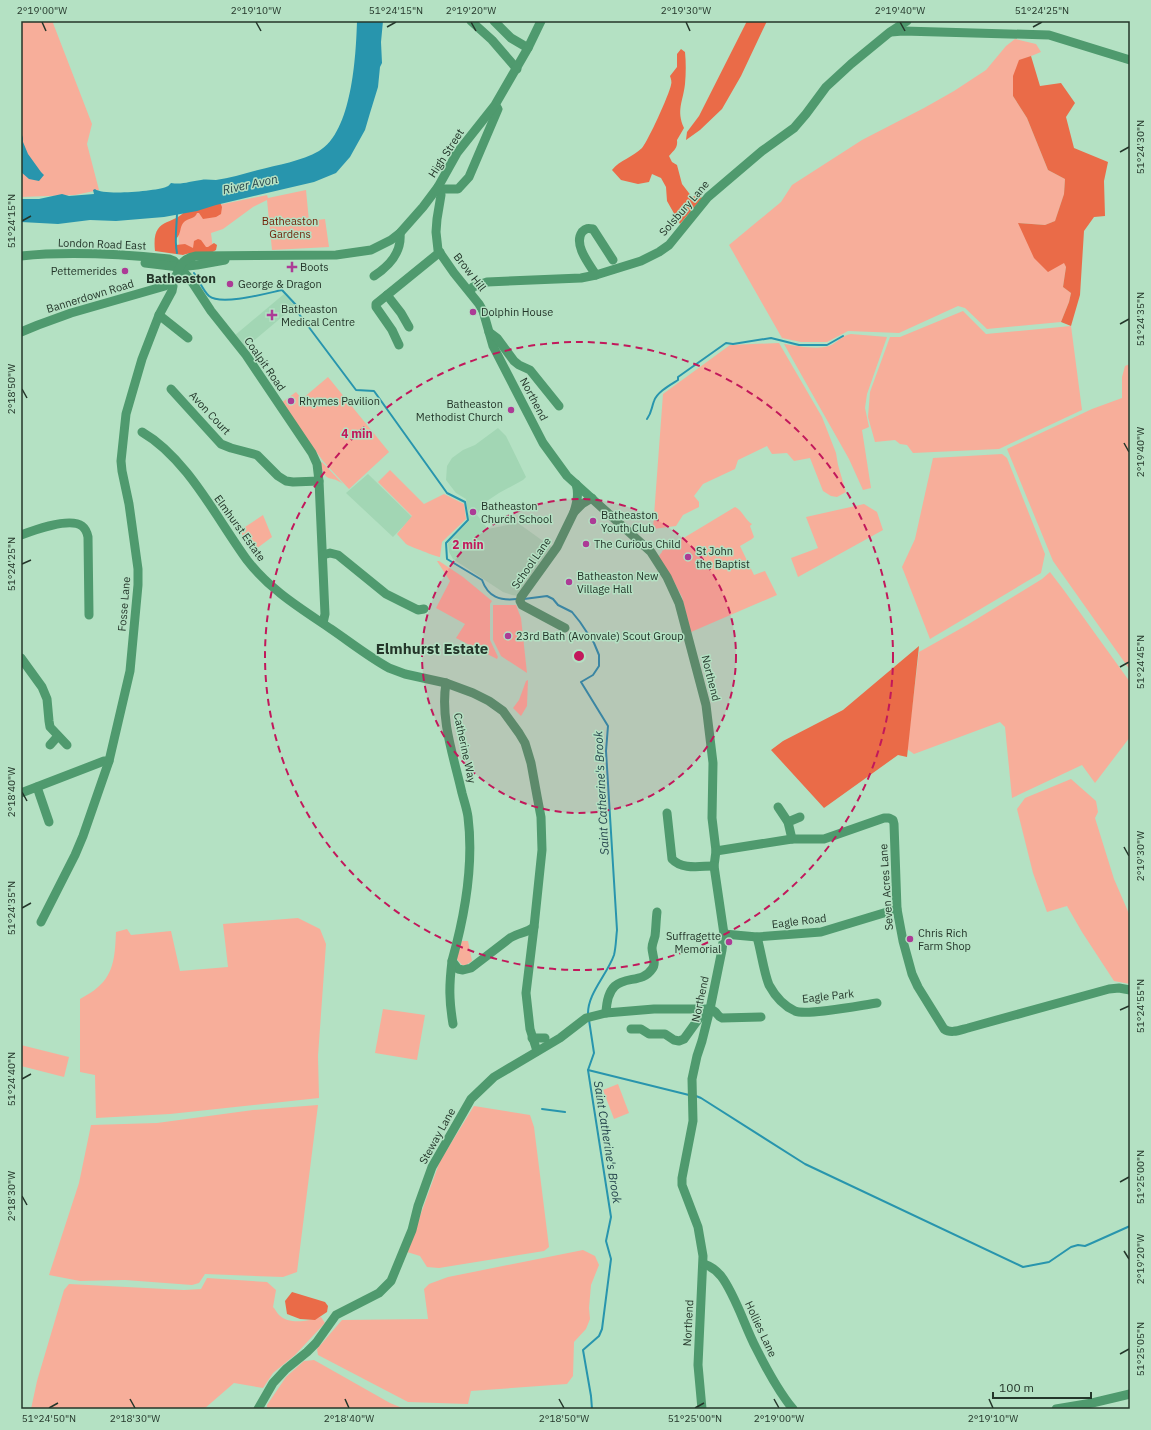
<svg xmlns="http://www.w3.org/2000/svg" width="1151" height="1430" font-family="'IBM Plex Sans',sans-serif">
	<rect width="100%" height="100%" fill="#b4e1c3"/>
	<g fill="#a2d6b4">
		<path d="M284 294 295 306 245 348 234 336Z"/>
		<path d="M498 428 506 436 526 477 523 480 499 493 484 503 477 515 488 529 518 523 554 549 519 596 512 595 503 592 453 559 449 552 448 543 469 521 466 499 456 493 446 480 447 466 452 458 463 450 475 445Z"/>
		<path d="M368 474 412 517 393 537 346 493Z"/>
	</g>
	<g fill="#f7ae9a">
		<path d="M21 21H54L53 23 92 124 87 144 99 190 75 195 21 197Z"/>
		<path d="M1015 39 1036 44 1041 52 1019 61 1013 96 1027 118 1048 170 1065 179 1064 194 1055 221 1045 225 1019 223 1048 271 1064 262 1066 267 1063 287 1071 293 1069 302 1061 322 987 329 965 308 958 306 899 333 848 331 827 342H801L782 338 729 245 781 202 792 185 862 140 924 108 954 91 986 70 1006 46Z"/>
		<path d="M306 190 309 221 325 219 329 247 272 250 267 200 253 207 223 229 211 233 213 249 179 252 178 218 223 204 267 195 268 198Z"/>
		<path d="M963 311 986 334 1071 326 1082 410 999 449 913 453 907 445 900 444 895 440 875 442 868 417 870 392 890 337H900Z"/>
		<path d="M851 334 887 337 867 394 865 408 869 427 862 430 871 488 863 490 849 459 784 344C797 346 817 350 829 346 837 343 842 335 851 334Z"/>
		<path d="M779 343 822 417 836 453 838 465 846 492 837 497 831 496 823 491 810 458 794 461 787 453 772 454 767 446 738 460 735 469 703 484 694 496 699 502V507L683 515 676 526 653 529 663 394 730 345Z"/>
		<path d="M1130 364V670L1053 561 1007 449 1092 409 1122 398V377L1125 366Z"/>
		<path d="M328 377 389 452 349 489 323 461 281 403 296 392 302 399Z"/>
		<path d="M1002 454 1007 458 1045 554 1041 573 930 639 902 567 915 539 933 458Z"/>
		<path d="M322 462 343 484C330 474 327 485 320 464Z"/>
		<path d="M390 470 424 504 444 494 464 504 466 519 442 542 440 557C437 557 409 546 406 544 403 541 400 537 397 534L412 516 378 482Z"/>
		<path d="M864 504 877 512 883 530 798 577 791 558 818 548 806 517Z"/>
		<path d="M735 507C743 511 745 520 752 524L750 526 754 537 752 539 740 546 754 575 765 571 777 595 691 632 682 597 672 578 658 557 662 552V551Z"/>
		<path d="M263 515 272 537 256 549 250 543 242 539V529Z"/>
		<path d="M437 561H439L463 577 492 601 490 604V640L498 657 497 659 456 638 465 624 436 608 450 581Z"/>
		<path d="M1050 572 1063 589 1130 682V737L1095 783 1082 765 1012 798 1005 727 1000 722 914 754 907 749 919 652 967 625 1042 579Z"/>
		<path d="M493 605H516L521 618 527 673 501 656 493 640Z"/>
		<path d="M528 680 527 706 521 716 513 708 519 700 526 681Z"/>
		<path d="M1071 779 1096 801 1098 812 1095 818 1114 879 1130 916V984L1114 981 1082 932 1067 906 1047 912 1033 873 1017 809 1025 798Z"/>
		<path d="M298 918 320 929 326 944 318 1056 319 1098 170 1114 96 1118 95 1075 80 1072V999C86 995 93 992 98 987 115 973 115 952 116 932L127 929 131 935 171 931 180 971 228 967 223 924Z"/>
		<path d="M462 941H468L472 961 466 965H462L456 958Z"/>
		<path d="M383 1009 425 1015 417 1060 375 1053Z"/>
		<path d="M21 1045 69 1057 64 1077 21 1066Z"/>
		<path d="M618 1084 629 1113 614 1119 603 1090Z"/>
		<path d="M318 1105 297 1272 283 1277 205 1274 199 1283 192 1285 125 1280 80 1281 49 1275 79 1183 91 1125 157 1123 253 1110Z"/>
		<path d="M474 1106 530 1115 534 1127 549 1247 544 1251 439 1268 427 1267 420 1256 407 1252 440 1161Z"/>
		<path d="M583 1250 595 1256 599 1265 591 1285 589 1308 590 1319 586 1329 574 1342 573 1376 567 1384 471 1391 468 1404 408 1402 318 1355 317 1349 342 1320 428 1319 424 1289 429 1284 448 1277Z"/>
		<path d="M207 1278 267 1282 276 1290 273 1307C275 1309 277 1313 279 1315 289 1325 309 1321 321 1317L325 1323 295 1355 273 1373 263 1388 234 1383 204 1409H31L37 1381 64 1290 69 1284 184 1290 201 1289Z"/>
		<path d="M314 1360 390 1403 405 1409H267V1405L286 1377 304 1361Z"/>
	</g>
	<g fill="#ea6b48">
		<path d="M747 21H767L741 76 722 109 700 130 686 140 687 132 699 116Z"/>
		<path d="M681 49 685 52C686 62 686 73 685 84 683 102 676 110 684 128L677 140C678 148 674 150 669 156L672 162 677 165 682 184 692 197 699 195 702 198 680 224 667 201 666 187 661 178 652 174 649 182 638 184 621 180 612 170C620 160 633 157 642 148 648 141 669 95 671 85 672 82 671 79 670 76L677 67V54Z"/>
		<path d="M1031 56 1040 86 1061 83 1075 103 1066 117 1074 148 1108 162 1104 181 1105 216 1094 217 1084 231 1080 295 1071 326 1061 322 1069 302 1071 293 1063 287 1066 267 1064 263 1048 272 1034 258 1018 223 1045 225 1055 221 1064 194 1065 179 1048 170 1027 118 1013 96V76L1019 60Z"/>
		<path d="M220 202 222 207 221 214 216 217 203 219 199 213H197C195 219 188 218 184 222 179 227 182 233 176 239V245L185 244 193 248 194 241 198 239 201 240 206 247H208L214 243 217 245 216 250C203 259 195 250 183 255L155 251C151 214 175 228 187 208Z"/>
		<path d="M919 646 907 757 898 755 824 808 771 750 783 741 843 710Z"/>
		<path d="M292 1292 325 1302 328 1306 327 1312 315 1320 300 1319 287 1314 285 1301Z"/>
	</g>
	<g fill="#2895ad">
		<path d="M357 21H383L381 42 382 63 380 67 378 87 370 113 365 130 350 157 336 173 314 182 216 205 197 211 164 217 116 221 90 220 58 224 21 222V199H39L62 194 69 196 94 194 93 190 95 189C103 196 156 191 166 187 169 186 169 185 171 183 183 185 190 181 201 180 206 179 211 180 216 180 230 178 244 174 258 170 277 165 302 161 319 151 352 132 356 56 357 21Z"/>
		<path d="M21 132 23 138V142L28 154 41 172 44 175 39 181 29 179 21 172Z"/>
	</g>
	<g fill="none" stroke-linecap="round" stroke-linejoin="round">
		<g stroke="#2895ad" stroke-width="2">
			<path d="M177 253C174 239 177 226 177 212"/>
			<path d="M194 273C199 280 203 291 209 296 221 306 268 293 282 290L296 305 299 314 356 390 374 391 447 493 465 502 468 520 446 543 447 559 482 580C488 597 500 601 517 599"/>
			<path d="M647 419C652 412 651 409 654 401 657 392 670 385 678 380V377L726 343 733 344 771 338 799 345H827L843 336"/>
			<path d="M524 599 547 596 553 599 558 605 572 612 580 622 594 643 599 655V666L593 675 581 682 608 726 606 751 617 930C616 938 616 947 614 955 607 975 587 994 588 1015"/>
			<path d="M589 1020 594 1053 588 1070 611 1217 606 1241 611 1259 602 1329 599 1336 583 1350 591 1396 592 1409"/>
			<path d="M588 1070 689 1095"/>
			<path d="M696 1096 701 1098 805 1164 1023 1267 1049 1262 1071 1247 1078 1245 1085 1246 1092 1243 1130 1226"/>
			<path d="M542 1109 565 1112"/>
		</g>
		<g stroke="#4f9a6e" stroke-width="9">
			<path d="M471 21 492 40 517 69"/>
			<path d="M494 21 511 38 528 48"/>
			<path d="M891 32 903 31 1049 35 1130 60"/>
			<path d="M438 187 440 189 441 195 437 219 436 232 438 250 454 273 479 304 483 311 493 346 543 443 567 476 651 552 667 577 679 603 706 705 713 763 712 818 716 851 714 866 724 934 722 950 710 1009 702 1041 697 1056 692 1079 693 1121 682 1178V1185L698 1227 703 1256 698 1365 702 1409"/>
			<path d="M440 189H458L469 177 498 109 496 106"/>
			<path d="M21 256C70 251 120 254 169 259L174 261 190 279 211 311 246 355 312 453 317 464 319 481 325 614 323 623"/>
			<path d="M145 263 179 267 197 265 225 260"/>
			<path d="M596 275C590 265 573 245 582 232 586 228 588 228 593 229L613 260"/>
			<path d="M374 276C389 266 402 253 400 233"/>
			<path d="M470 291 473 287 487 282 581 278 596 275 641 261 659 252 669 245 708 197 762 151 794 128 806 114 826 87 851 64 890 32 907 21"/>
			<path d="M387 295 401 313 409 327"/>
			<path d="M159 315 188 338"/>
			<path d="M21 332 38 325 71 313 165 286C184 277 173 260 196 256L336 255 371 250 391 240 400 233 423 207 438 187 457 153 495 105 528 48 541 21"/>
			<path d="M489 332 497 338 514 361 519 365 530 370 559 406"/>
			<path d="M399 345 392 330 376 307V304L440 252"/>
			<path d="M171 389 221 444 231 448 257 455 278 476 286 481 293 482 319 481"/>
			<path d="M142 432C187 458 217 519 247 560 270 590 300 608 331 629 350 642 369 657 389 668L405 674 446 683 473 693 489 701 503 711 519 733 525 743 531 763 537 796 541 817 542 850 534 927 526 993 530 1029 537 1051"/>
			<path d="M576 484C579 494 577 502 574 512L582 504 592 498"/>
			<path d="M21 535C34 530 70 517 82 526 86 529 87 532 88 537L89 615"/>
			<path d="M323 555 330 553 338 555 386 594 418 610 424 609"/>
			<path d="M565 628 522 605 520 601 521 597 557 547 574 512"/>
			<path d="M21 658 42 687 47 699 49 721 50 727 67 745"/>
			<path d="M446 683C440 720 454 757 462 793 464 801 467 809 468 817 474 865 465 915 452 961L458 969 463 970 471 968 510 938C518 933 527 933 534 927"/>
			<path d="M50 745 58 736"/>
			<path d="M37 787 49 822"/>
			<path d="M21 793 104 761H109"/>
			<path d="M778 807 788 822 792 839"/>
			<path d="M667 813 672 859C682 870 700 866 714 866"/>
			<path d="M788 822 800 817"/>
			<path d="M716 851 792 839H824L884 818H889L893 820 894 824 897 909 903 941 912 974 918 987 944 1029C951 1034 960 1030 968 1028L1109 989 1119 988 1130 990"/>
			<path d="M41 922 75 855 83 836 109 761 130 671 138 585V569L129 504 122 471 121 461 126 414 142 359 159 315 172 291 173 286 172 282"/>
			<path d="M724 934 757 937 821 932 897 909"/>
			<path d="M757 937C761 951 764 973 769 985 775 996 784 1006 795 1011 807 1016 862 1005 877 1003"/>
			<path d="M452 961C449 986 449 1000 453 1024"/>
			<path d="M606 1013C608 966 639 989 652 969 657 963 652 955 652 948 652 944 654 940 655 936 656 928 656 920 657 912"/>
			<path d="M631 1029H641L649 1034H665L674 1040 679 1041 684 1039 702 1014 710 1009"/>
			<path d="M532 1038H545"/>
			<path d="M704 1264C710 1266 716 1270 721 1276 735 1294 745 1327 756 1348 767 1370 778 1391 793 1409"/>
			<path d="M258 1409 273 1383 286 1369 307 1352 316 1343 336 1315 379 1293 391 1281 412 1230 418 1206 432 1167 471 1099 494 1077 560 1038 586 1018 606 1013 654 1009H710C718 1011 716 1016 722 1018L761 1017"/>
			<path d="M1056 1409 1092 1403 1130 1394"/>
		</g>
	</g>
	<path fill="none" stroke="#24362a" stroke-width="1.5" d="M42 22 46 31M256 22 261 31M471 22 476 31M686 22 690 31M900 22 905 31M387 27 396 22M1033 27 1042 22M1120 152 1129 147M22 221 31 216M1120 324 1129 319M22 389 27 398M1124 443 1129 452M22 564 31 560M1120 667 1129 662M22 792 27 801M1124 847 1129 856M22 908 31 903M1120 1010 1129 1006M22 1079 31 1074M1120 1182 1129 1177M22 1196 27 1205M1124 1251 1129 1259M1120 1354 1129 1349M130 1399 135 1408M345 1399 349 1408M559 1399 564 1408M774 1399 779 1408M989 1399 993 1408M49 1408 58 1403M695 1408 704 1403"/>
	<circle cx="579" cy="656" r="157" fill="#c2185b" fill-opacity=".12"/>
	<g fill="none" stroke="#c2185b" stroke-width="2" stroke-dasharray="7 5">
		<circle cx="579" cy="656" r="157"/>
		<circle cx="579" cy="656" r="314"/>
	</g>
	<g fill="#ac3b96" stroke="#b4e1c3" stroke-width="1.5">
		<path d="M290 261h4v4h4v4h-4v4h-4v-4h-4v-4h4z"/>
		<circle cx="125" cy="271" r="4"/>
		<circle cx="230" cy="284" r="4"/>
		<circle cx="473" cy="312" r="4"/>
		<path d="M270 309h4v4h4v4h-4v4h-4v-4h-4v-4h4z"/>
		<circle cx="291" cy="401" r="4"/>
		<circle cx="511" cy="410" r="4"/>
		<circle cx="473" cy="512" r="4"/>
		<circle cx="593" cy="521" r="4"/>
		<circle cx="586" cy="544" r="4"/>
		<circle cx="688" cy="557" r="4"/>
		<circle cx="569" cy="582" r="4"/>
		<circle cx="508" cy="636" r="4"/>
		<circle cx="910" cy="939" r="4"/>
		<circle cx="729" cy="942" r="4"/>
	</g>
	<g text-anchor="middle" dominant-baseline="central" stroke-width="3" stroke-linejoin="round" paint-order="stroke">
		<g font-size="11" fill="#24362a" stroke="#b4e1c3">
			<text transform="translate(446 153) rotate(-57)">High Street</text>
			<text transform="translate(684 208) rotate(-49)">Solsbury Lane</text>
			<text transform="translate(102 244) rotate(2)">London Road East</text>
			<text transform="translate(470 272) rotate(52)">Brow Hill</text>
			<text transform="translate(90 296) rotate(-17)">Bannerdown Road</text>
			<text transform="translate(265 364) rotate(55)">Coalpit Road</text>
			<text transform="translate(534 399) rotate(62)">Northend</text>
			<text transform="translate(210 413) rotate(47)">Avon Court</text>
			<text transform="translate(240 528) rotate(54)">Elmhurst Estate</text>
			<text transform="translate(531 563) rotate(-55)">School Lane</text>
			<text transform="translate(124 604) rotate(-85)">Fosse Lane</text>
			<text transform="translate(711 678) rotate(76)">Northend</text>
			<text transform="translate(465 748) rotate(78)">Catherine Way</text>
			<text transform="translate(886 887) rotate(-94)">Seven Acres Lane</text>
			<text transform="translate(799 921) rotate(-7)">Eagle Road</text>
			<text transform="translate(828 996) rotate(-6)">Eagle Park</text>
			<text transform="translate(700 999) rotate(-78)">Northend</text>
			<text transform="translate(437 1136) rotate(-61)">Steway Lane</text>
			<text transform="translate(688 1323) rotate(-87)">Northend</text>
			<text transform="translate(761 1329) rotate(65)">Hollies Lane</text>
		</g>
		<g font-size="11" fill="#701f07" stroke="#b4e1c3">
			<text x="290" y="221">Batheaston<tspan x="290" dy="13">Gardens</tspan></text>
		</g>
		<g font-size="11" fill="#24362a" stroke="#b4e1c3" text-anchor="start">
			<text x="300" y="267">Boots</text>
			<text x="117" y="271" text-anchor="end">Pettemerides</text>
			<text x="238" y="284">George &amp; Dragon</text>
			<text x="281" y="309">Batheaston<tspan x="281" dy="13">Medical Centre</tspan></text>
			<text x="481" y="312">Dolphin House</text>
			<text x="299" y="401">Rhymes Pavilion</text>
			<text x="503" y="404" text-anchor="end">Batheaston<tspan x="503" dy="13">Methodist Church</tspan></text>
			<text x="481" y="506">Batheaston<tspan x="481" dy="13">Church School</tspan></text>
			<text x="601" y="515">Batheaston<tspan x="601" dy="13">Youth Club</tspan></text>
			<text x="594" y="544">The Curious Child</text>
			<text x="696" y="551">St John<tspan x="696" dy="13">the Baptist</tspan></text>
			<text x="577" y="576">Batheaston New<tspan x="577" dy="13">Village Hall</tspan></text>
			<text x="516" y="636">23rd Bath (Avonvale) Scout Group</text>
			<text x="918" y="933">Chris Rich<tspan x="918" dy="13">Farm Shop</tspan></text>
			<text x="721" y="936" text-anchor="end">Suffragette<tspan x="721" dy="13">Memorial</tspan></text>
		</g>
		<g font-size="12" font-style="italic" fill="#26454d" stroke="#b4e1c3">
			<text transform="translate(250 184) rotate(-12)">River Avon</text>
			<text transform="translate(601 793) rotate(-93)">Saint Catherine's Brook</text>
			<text transform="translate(608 1142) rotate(81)">Saint Catherine's Brook</text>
		</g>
		<g font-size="13" font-weight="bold" fill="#24362a" stroke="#b4e1c3">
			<text x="181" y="278">Batheaston</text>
		</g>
		<g font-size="15" font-weight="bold" fill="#24362a" stroke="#b4e1c3">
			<text x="432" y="648">Elmhurst Estate</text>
		</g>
	</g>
	<circle cx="579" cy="656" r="6" fill="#c2185b" stroke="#b4e1c3" stroke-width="2"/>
	<g font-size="12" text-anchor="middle" font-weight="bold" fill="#c2185b" stroke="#b4e1c3" stroke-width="3" stroke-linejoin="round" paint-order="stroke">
		<text x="357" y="438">4 min</text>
		<text x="468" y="549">2 min</text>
	</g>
	<rect width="1151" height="1430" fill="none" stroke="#b4e1c3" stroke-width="44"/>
	<path d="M993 1392v6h98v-6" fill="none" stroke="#24362a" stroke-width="2"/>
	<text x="999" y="1392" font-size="12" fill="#24362a" stroke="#b4e1c3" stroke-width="3" paint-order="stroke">100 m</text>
	<rect x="22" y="22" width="1107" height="1386" fill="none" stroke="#24362a" stroke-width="1.5"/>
	<g font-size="10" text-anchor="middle" fill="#24362a">
		<text x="42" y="14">2°19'00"W</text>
		<text x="256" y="14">2°19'10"W</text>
		<text x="396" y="14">51°24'15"N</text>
		<text x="471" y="14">2°19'20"W</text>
		<text x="686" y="14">2°19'30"W</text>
		<text x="900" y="14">2°19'40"W</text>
		<text x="1042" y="14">51°24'25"N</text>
		<text transform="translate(1140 147) rotate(-90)" y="4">51°24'30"N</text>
		<text transform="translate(11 221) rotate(-90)" y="4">51°24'15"N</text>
		<text transform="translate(1140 319) rotate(-90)" y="4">51°24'35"N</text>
		<text transform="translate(11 389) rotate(-90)" y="4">2°18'50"W</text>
		<text transform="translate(1140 452) rotate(-90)" y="4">2°19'40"W</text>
		<text transform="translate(11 564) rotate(-90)" y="4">51°24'25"N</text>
		<text transform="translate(1140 662) rotate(-90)" y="4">51°24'45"N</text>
		<text transform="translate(11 792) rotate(-90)" y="4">2°18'40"W</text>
		<text transform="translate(1140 856) rotate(-90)" y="4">2°19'30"W</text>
		<text transform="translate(11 908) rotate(-90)" y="4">51°24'35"N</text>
		<text transform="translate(1140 1006) rotate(-90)" y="4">51°24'55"N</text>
		<text transform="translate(11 1079) rotate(-90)" y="4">51°24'40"N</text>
		<text transform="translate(1140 1177) rotate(-90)" y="4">51°25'00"N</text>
		<text transform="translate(11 1196) rotate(-90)" y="4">2°18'30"W</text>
		<text transform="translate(1140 1259) rotate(-90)" y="4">2°19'20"W</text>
		<text transform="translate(1140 1349) rotate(-90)" y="4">51°25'05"N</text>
		<text x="49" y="1422">51°24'50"N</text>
		<text x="135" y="1422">2°18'30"W</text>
		<text x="349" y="1422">2°18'40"W</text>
		<text x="564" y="1422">2°18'50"W</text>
		<text x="695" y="1422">51°25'00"N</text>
		<text x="779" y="1422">2°19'00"W</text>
		<text x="993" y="1422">2°19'10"W</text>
	</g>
</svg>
